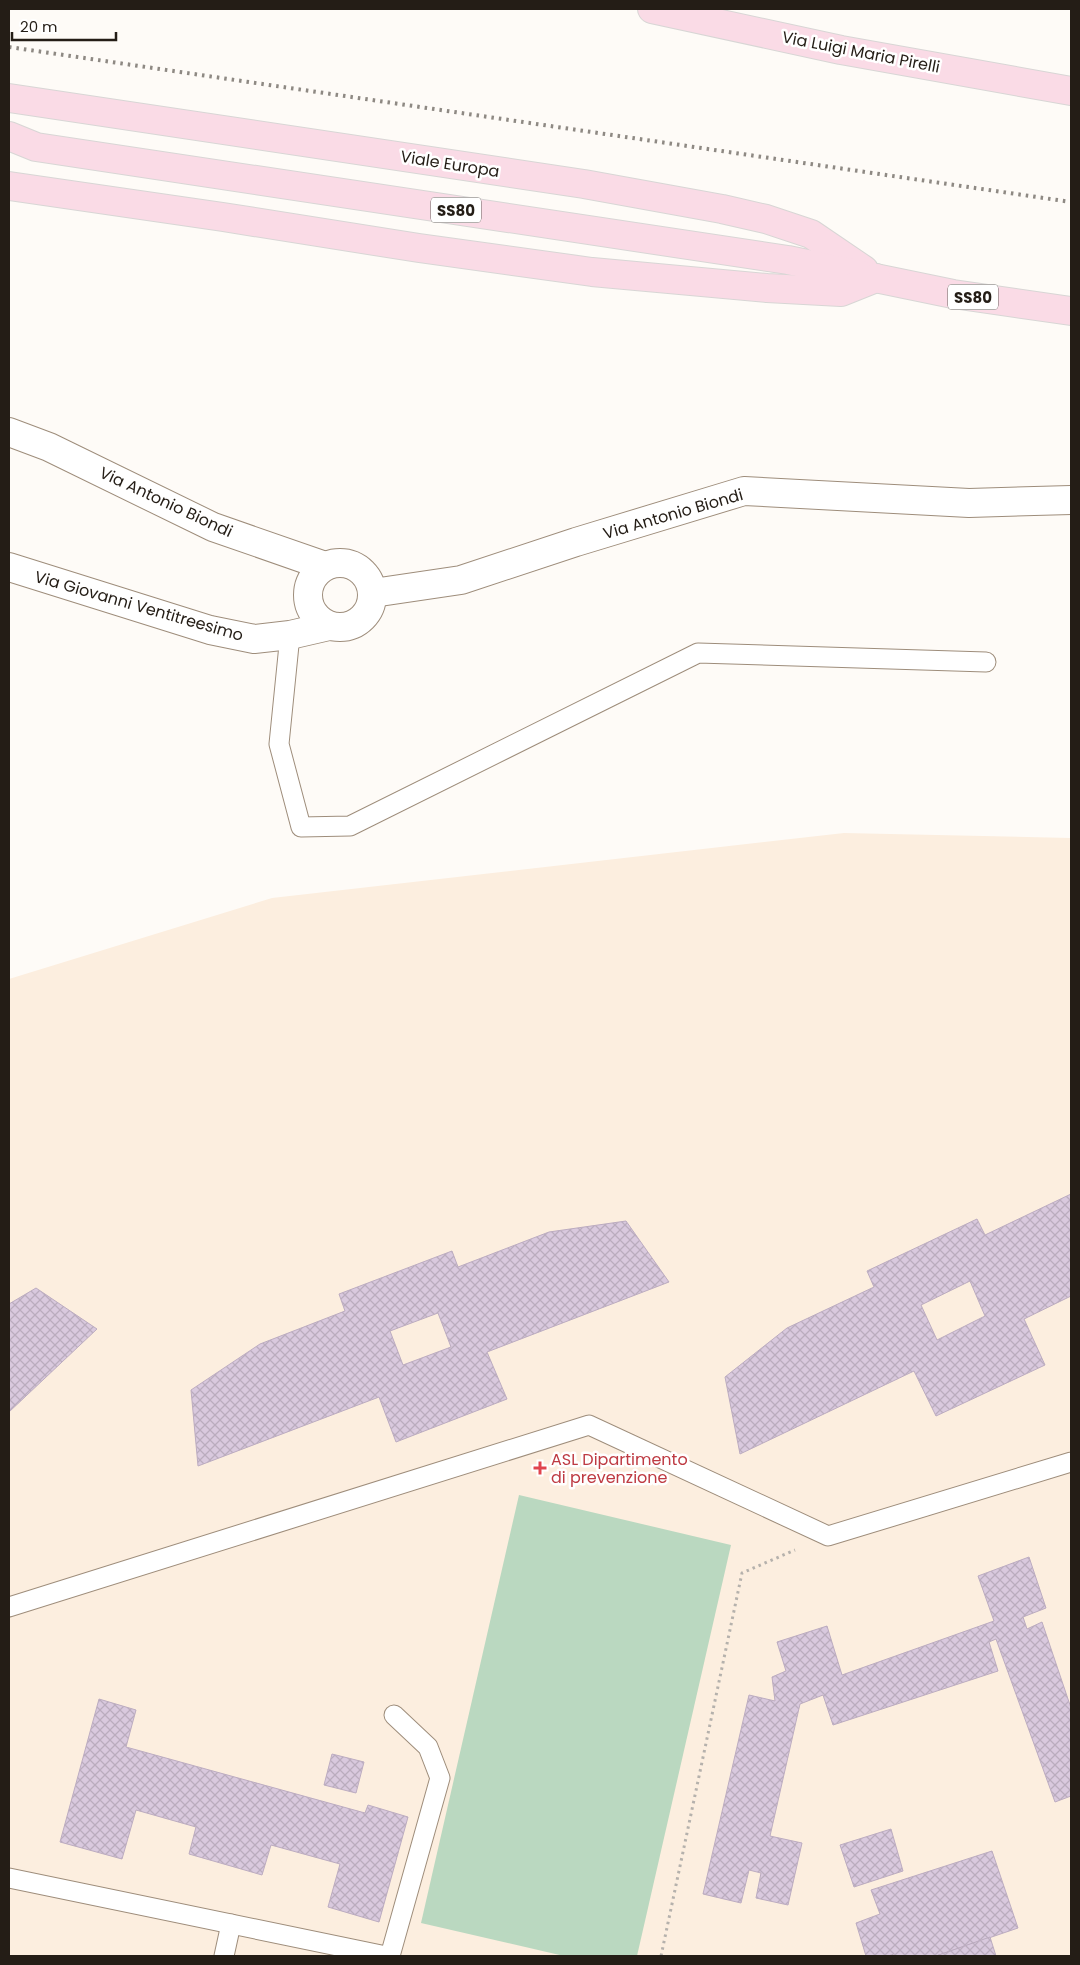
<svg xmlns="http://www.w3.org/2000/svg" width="1080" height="1965" font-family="Poppins,sans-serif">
	<defs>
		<pattern id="building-cross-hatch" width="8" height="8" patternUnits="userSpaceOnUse" patternTransform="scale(1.25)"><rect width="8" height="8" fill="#d9c9de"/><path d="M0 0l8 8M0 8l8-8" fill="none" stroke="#baacbe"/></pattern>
	</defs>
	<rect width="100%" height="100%" fill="#fefbf7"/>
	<path fill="#fceedf" d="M844 833 1071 838V1956H9V979L272 898Z"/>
	<path fill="#bad8c0" d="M519 1495 731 1545 637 1956H564L421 1923Z"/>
	<g fill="url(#building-cross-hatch)" stroke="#bcacc0" fill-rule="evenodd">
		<path d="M1071 1194V1296L1024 1319 1045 1365 936 1416 914 1371 740 1454 725 1377 787 1328 874 1287 867 1271 977 1219 985 1235ZM970 1281 985 1316 937 1340 921 1305Z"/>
		<path d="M626 1221 669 1282 487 1352 507 1399 396 1442 379 1397 198 1466 191 1390 260 1344 345 1311 339 1294 452 1251 458 1267 549 1232ZM438 1313 451 1347 403 1365 390 1331Z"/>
		<path d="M36 1288 97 1329 9 1412V1304Z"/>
		<path d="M1029 1557 1046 1608 1023 1617 1027 1629 1042 1622 1071 1708V1796L1055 1802 996 1639 989 1642 998 1671 833 1725 823 1695 800 1704 770 1836 802 1843 788 1905 756 1898 761 1873 749 1870 741 1903 703 1894 749 1695 775 1701 772 1677 786 1671 777 1642 827 1626 842 1675 994 1621 978 1576Z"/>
		<path d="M99 1699 136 1710 126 1747 365 1813 368 1805 408 1817 379 1922 328 1907 340 1864 271 1845 262 1875 189 1854 196 1827 136 1810 122 1859 60 1842Z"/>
		<path d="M332 1754 364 1762 356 1793 324 1785Z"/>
		<path d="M891 1829 903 1871 854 1887 840 1845Z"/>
		<path d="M992 1851 1018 1928 936 1956H895L894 1954 888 1956H866L856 1923 880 1914 871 1890Z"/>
		<path d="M990 1937 996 1956H936Z"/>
	</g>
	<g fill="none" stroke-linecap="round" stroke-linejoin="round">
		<g stroke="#9e8d7b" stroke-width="21">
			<g id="lane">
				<path d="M290 635 279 744 301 827 350 826 698 653 986 662"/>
				<path d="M9 1607 589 1425 828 1536 1071 1462"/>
				<path d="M9 1878 386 1956"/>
				<path d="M224 1956 231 1924"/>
				<path d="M390 1956 440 1778 428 1747 394 1715"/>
			</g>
		</g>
		<g stroke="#9e8d7b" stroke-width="30">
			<path id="street" d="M9 432 49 447 213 527 325 566"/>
		</g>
		<g stroke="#9e8d7b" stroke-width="30">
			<g id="secondary">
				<circle cx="340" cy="595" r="32"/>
				<path d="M9 567 210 630 254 639 290 635 329 626"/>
				<path d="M373 593 461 580 576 542 744 491 969 503 1071 500"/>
			</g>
		</g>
		<g stroke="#d8d6d5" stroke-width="30">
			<g id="primary">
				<path d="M652 9 841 50 1071 91"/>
				<path d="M9 98 584 184 722 209 766 219 811 234 864 270"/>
				<path d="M9 136 36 147 788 260 953 294 1071 311"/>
				<path d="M9 186 223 217 419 248 592 272 767 288 841 292 876 278"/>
			</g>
		</g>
		<path stroke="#b5b1ac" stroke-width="3" stroke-dasharray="2.5 4" stroke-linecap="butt" d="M661 1956 742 1573 795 1550"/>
		<use href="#lane" stroke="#fff" stroke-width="19"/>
		<use href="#street" stroke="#fff" stroke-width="28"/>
		<use href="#secondary" stroke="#fff" stroke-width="28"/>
		<use href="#primary" stroke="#fadbe6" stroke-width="28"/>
		<path stroke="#8e8983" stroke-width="4" stroke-dasharray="2.5 5" stroke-linecap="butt" d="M9 47 1071 202"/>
	</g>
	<path fill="#e0444e" stroke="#fff" stroke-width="2" d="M537.5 1460.5h5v5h5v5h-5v5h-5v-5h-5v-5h5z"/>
	<g text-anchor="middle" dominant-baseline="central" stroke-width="5" stroke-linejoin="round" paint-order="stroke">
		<g fill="#fff" stroke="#66615c" stroke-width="1">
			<rect x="431" y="197.5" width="50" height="25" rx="4"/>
			<rect x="948" y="284.5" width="50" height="25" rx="4"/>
		</g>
		<g font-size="15" font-weight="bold" fill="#241d16">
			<text x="456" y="210">SS80</text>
			<text x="973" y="297">SS80</text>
		</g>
		<g font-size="16" fill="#241d16" stroke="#fff">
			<text transform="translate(861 52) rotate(11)">Via Luigi Maria Pirelli</text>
			<text transform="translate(450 164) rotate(9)">Viale Europa</text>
			<text transform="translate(166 502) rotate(25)">Via Antonio Biondi</text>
			<text transform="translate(673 514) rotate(-16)">Via Antonio Biondi</text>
			<text transform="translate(139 606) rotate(16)">Via Giovanni Ventitreesimo</text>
		</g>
		<g font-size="16" fill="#be3a42" stroke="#fff" text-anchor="start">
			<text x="551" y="1459">ASL Dipartimento<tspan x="551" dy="18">di prevenzione</tspan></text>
		</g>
	</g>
	<rect width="1080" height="1965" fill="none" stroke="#241d16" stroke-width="20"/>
	<path d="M12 32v8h104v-8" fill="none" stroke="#241d16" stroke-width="2.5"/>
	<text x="20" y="32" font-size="15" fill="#241d16" stroke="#ffffff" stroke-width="4" paint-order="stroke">20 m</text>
</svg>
